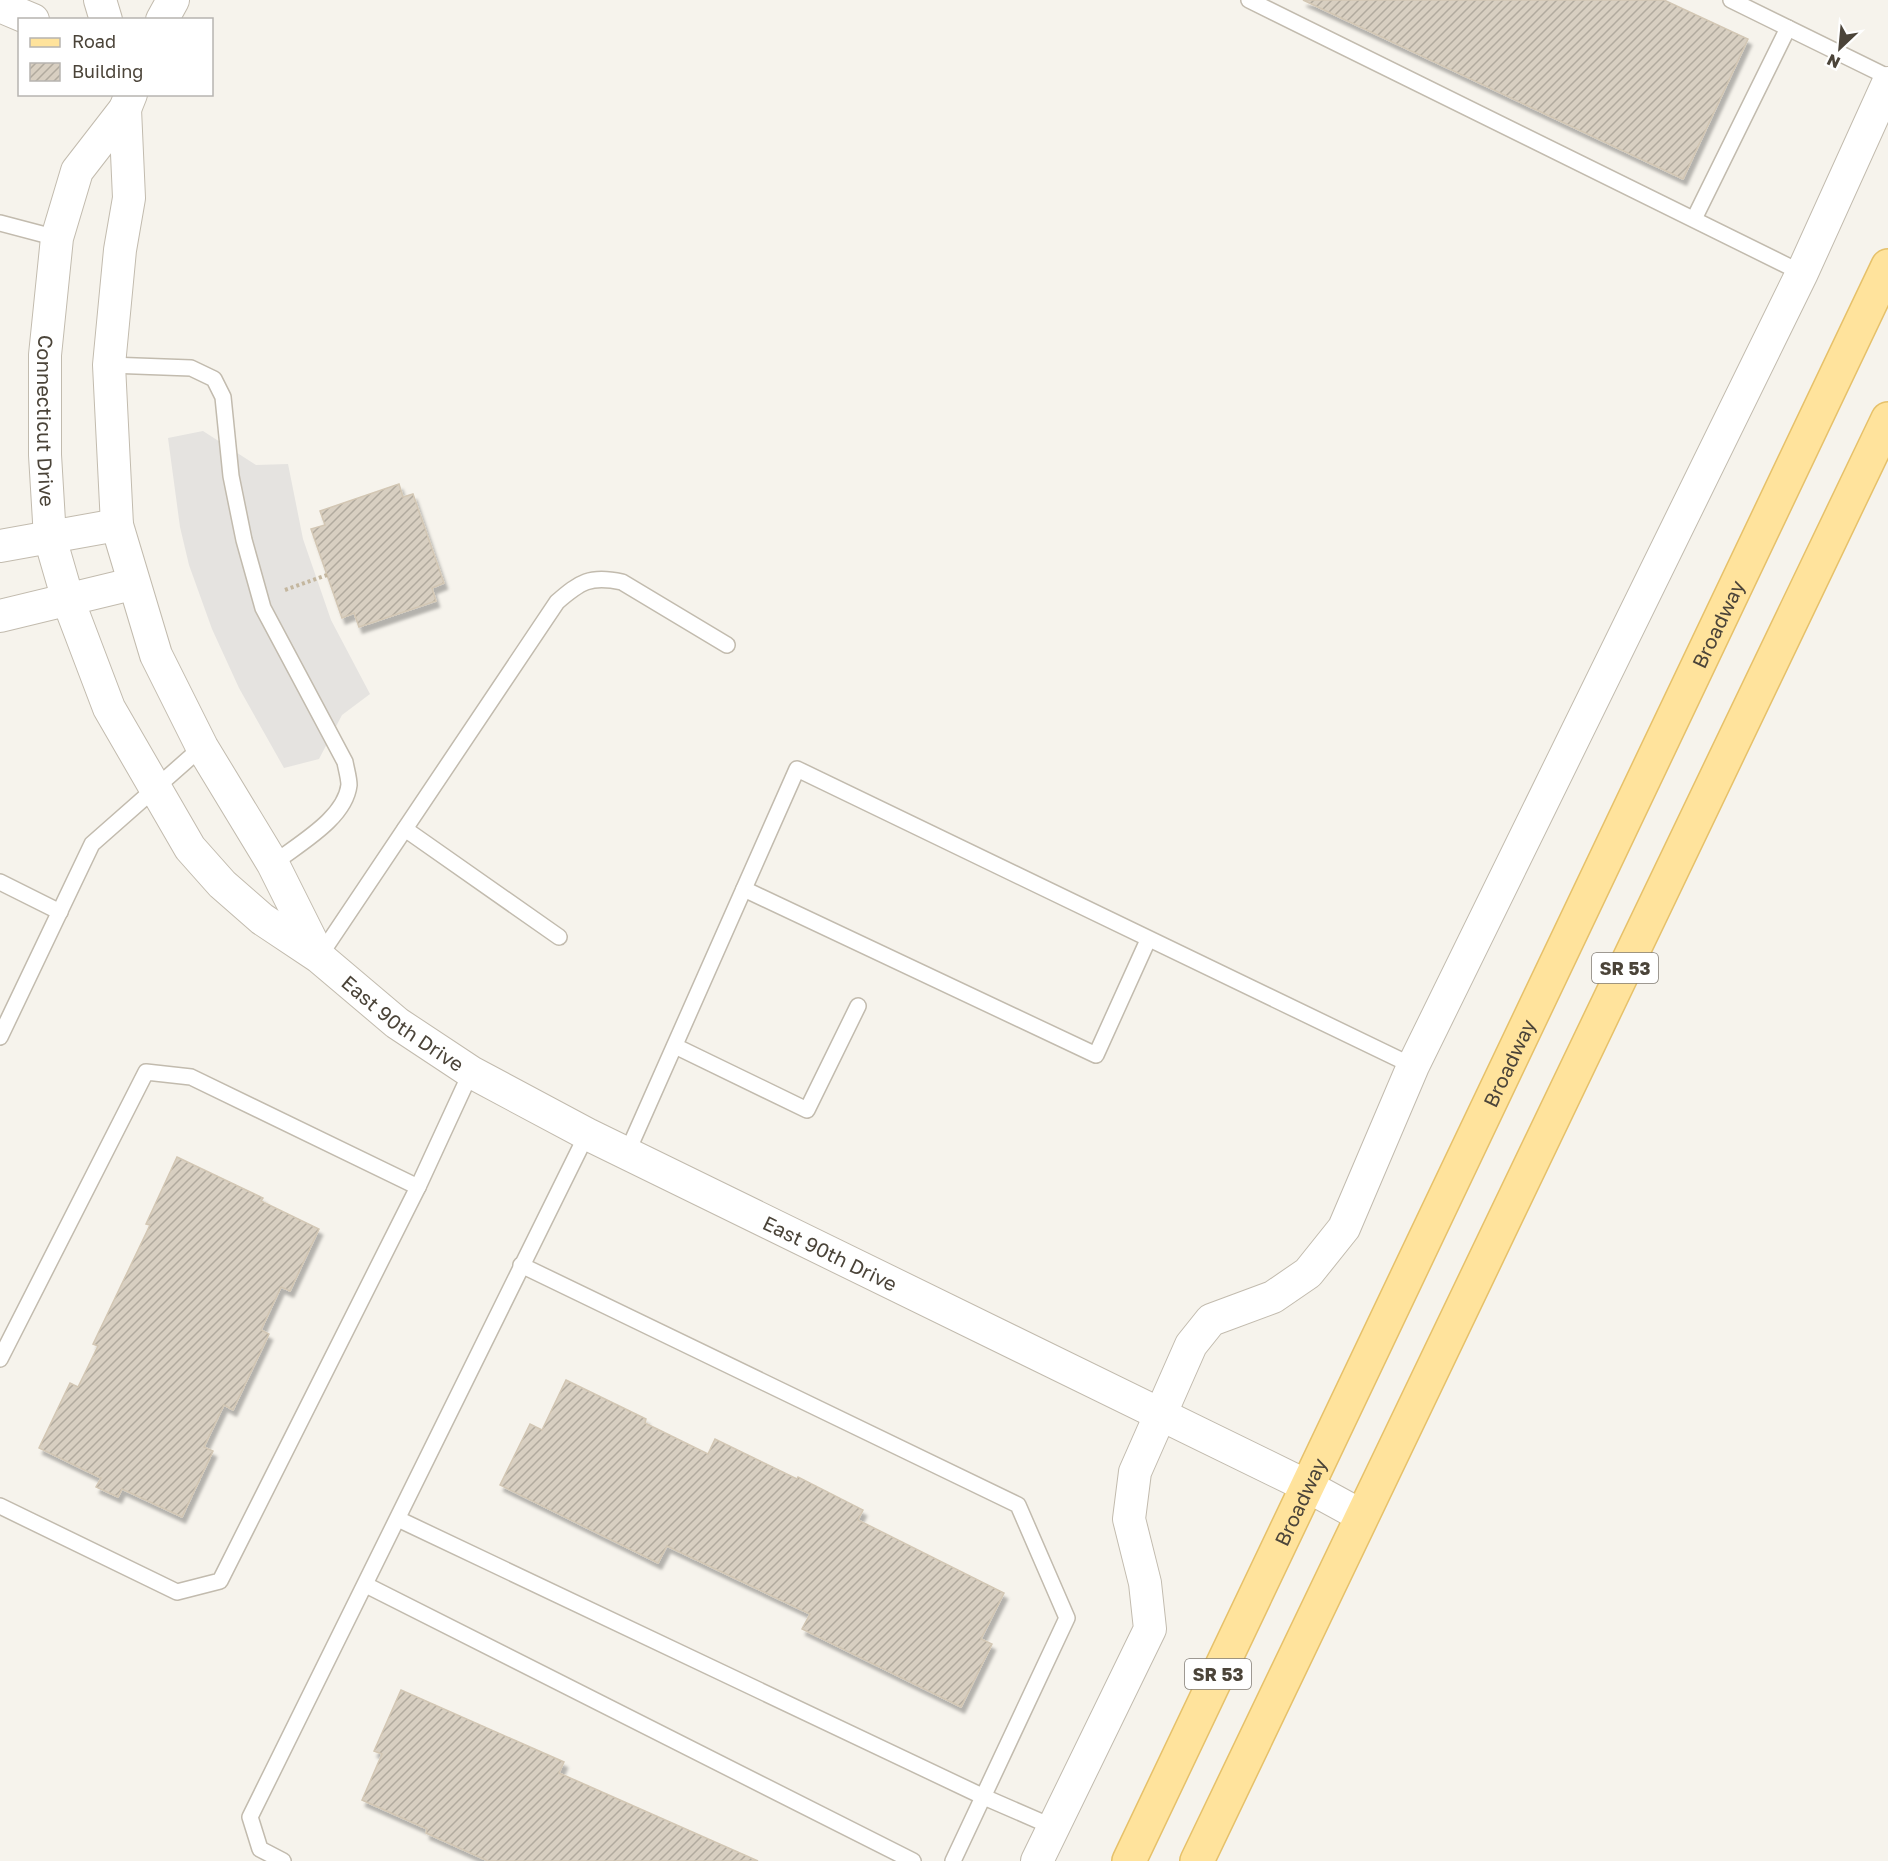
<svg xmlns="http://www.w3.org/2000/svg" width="1888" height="1861" font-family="'Golos Text',sans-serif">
	<defs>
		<pattern id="building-hatch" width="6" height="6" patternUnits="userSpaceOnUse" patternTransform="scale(1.5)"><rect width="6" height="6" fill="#d8cfc1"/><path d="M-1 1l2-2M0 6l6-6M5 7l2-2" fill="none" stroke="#b1aa9e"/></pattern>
		<filter id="shadow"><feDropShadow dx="3.5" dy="6" stdDeviation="1.5" flood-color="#0004"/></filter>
	</defs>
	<rect width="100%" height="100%" fill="#f6f3ec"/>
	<path fill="#e5e3e0" d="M203 431 256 465 288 464 303 539 331 620 370 694 342 715 319 759 284 768 239 688 212 629 189 565 180 527 168 438Z"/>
	<g fill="url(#building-hatch)" stroke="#d3c7b4" stroke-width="1.5" filter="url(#shadow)">
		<path d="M1303 0H1664L1748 39 1683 179Z"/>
		<path d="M399 484 403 497 413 494 444 583 432 588 436 601 359 627 354 613 342 618 311 529 325 525 320 511Z"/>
		<path d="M177 1157 263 1198 261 1201 319 1229 290 1291 281 1287 261 1330 269 1334 233 1410 224 1405 204 1447 213 1451 182 1517 122 1489 118 1497 96 1487 101 1478 39 1448 70 1383 78 1387 98 1346 93 1344 150 1225 146 1224Z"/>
		<path d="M566 1380 646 1419 645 1423 708 1454 715 1439 797 1479 798 1477 863 1510 858 1520 1004 1593 981 1639 992 1644 961 1707 802 1629 810 1614 747 1584 667 1546 658 1563 500 1485 530 1424 542 1430Z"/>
		<path d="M401 1690 564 1762 559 1773 758 1861H488L426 1833 427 1829 362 1800 382 1754 374 1751Z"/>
	</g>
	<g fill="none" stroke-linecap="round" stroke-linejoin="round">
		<g stroke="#c2bbae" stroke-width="18">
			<g id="service">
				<path d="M1249 0 1802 273"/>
				<path d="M1731 0 1888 77"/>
				<path d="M1694 219 1788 28"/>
				<path d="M0 223 57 238"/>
				<path d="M109 365 191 368 214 379 223 397 231 476 244 540 263 608 345 762C346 768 349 778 349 785 345 819 298 844 273 864"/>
				<path d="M405 829 559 937"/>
				<path d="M0 882 60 912"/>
				<path d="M744 889 1096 1055 1148 940"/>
				<path d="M319 957 557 602C580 582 590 575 622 582L727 645"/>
				<path d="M0 1037 92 844 202 747"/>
				<path d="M675 1046 807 1110 858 1006"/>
				<path d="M627 1153 797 769 1413 1066"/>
				<path d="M521 1265 1018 1505 1067 1618 953 1861"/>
				<path d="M0 1359 146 1072 191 1077 418 1187"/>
				<path d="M0 1506 177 1592 220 1581 418 1187 471 1072"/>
				<path d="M398 1519 984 1797 1053 1827"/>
				<path d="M366 1585 913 1861"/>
				<path d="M283 1861 260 1849 250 1817 587 1134"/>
			</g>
		</g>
		<g stroke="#c2bbae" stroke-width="34">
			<g id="minor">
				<path d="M100 0 106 20"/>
				<path d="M0 6 33 20"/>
				<path d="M162 20 173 0"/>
				<path id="s1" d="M131 94 125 109 77 171 57 238 45 355V455L50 538 68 600 109 708 190 848 222 884 262 919 319 957 397 1023 471 1072 587 1134 1307 1486 1362 1516"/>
				<path d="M125 109 129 198 120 250 109 365 117 525 156 655 202 747 273 864 319 956"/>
				<path d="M0 546 117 525"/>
				<path d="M0 616 132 584"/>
				<path d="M1037 1861 1150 1629 1145 1583 1129 1519 1135 1472 1191 1345 1211 1320 1273 1297 1308 1273 1344 1228 1413 1066 1802 273 1888 83"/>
			</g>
		</g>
		<g stroke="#e6c16a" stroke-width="36">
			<g id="primary">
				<path id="s2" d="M1129 1861 1888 266"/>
				<path d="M1197 1861 1888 419"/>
			</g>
		</g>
		<path stroke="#c4b79f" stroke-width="4" stroke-dasharray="3 3" stroke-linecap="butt" d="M285 590 327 575"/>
		<use href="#service" stroke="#fff" stroke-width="15"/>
		<use href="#minor" stroke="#fff" stroke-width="32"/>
		<use href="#primary" stroke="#ffe39c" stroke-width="33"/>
	</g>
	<g text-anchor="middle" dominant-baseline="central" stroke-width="4.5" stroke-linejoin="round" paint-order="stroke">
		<g fill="#fff" stroke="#817c74" stroke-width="1.5">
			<rect x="1592" y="953" width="66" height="30" rx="4.5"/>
			<rect x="1185" y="1659" width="66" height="30" rx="4.5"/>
		</g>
		<g font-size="18" font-weight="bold" fill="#4b4439">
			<text x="1625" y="968">SR 53</text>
			<text x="1218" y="1674">SR 53</text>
		</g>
		<g font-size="20" fill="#4b4439" stroke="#fff">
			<text stroke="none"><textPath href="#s1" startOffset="348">Connecticut Drive</textPath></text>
			<text stroke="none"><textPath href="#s2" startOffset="1370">Broadway</textPath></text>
			<text stroke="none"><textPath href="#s1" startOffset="1084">East 90th Drive</textPath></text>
			<text stroke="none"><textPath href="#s2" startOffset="884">Broadway</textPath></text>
			<text stroke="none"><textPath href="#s1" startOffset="1570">East 90th Drive</textPath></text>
			<text stroke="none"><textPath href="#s2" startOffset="398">Broadway</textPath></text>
		</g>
	</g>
	<rect x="18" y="18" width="195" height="78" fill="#ffffff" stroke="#b7b4b0" stroke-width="1.5"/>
	<rect x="30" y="38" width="30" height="9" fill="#ffe39c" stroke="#b7b4b0" stroke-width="1.5"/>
	<text x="72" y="48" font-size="18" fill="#4b4439">Road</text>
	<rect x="30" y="63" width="30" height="18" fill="url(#building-hatch)" stroke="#b7b4b0" stroke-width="1.5"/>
	<text x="72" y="78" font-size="18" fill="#4b4439">Building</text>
	<g transform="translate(1840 48) rotate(206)" stroke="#ffffff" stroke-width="4.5" paint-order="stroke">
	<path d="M0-4.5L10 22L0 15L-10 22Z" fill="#4b4439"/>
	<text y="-9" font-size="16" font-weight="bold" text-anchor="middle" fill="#4b4439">N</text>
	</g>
</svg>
